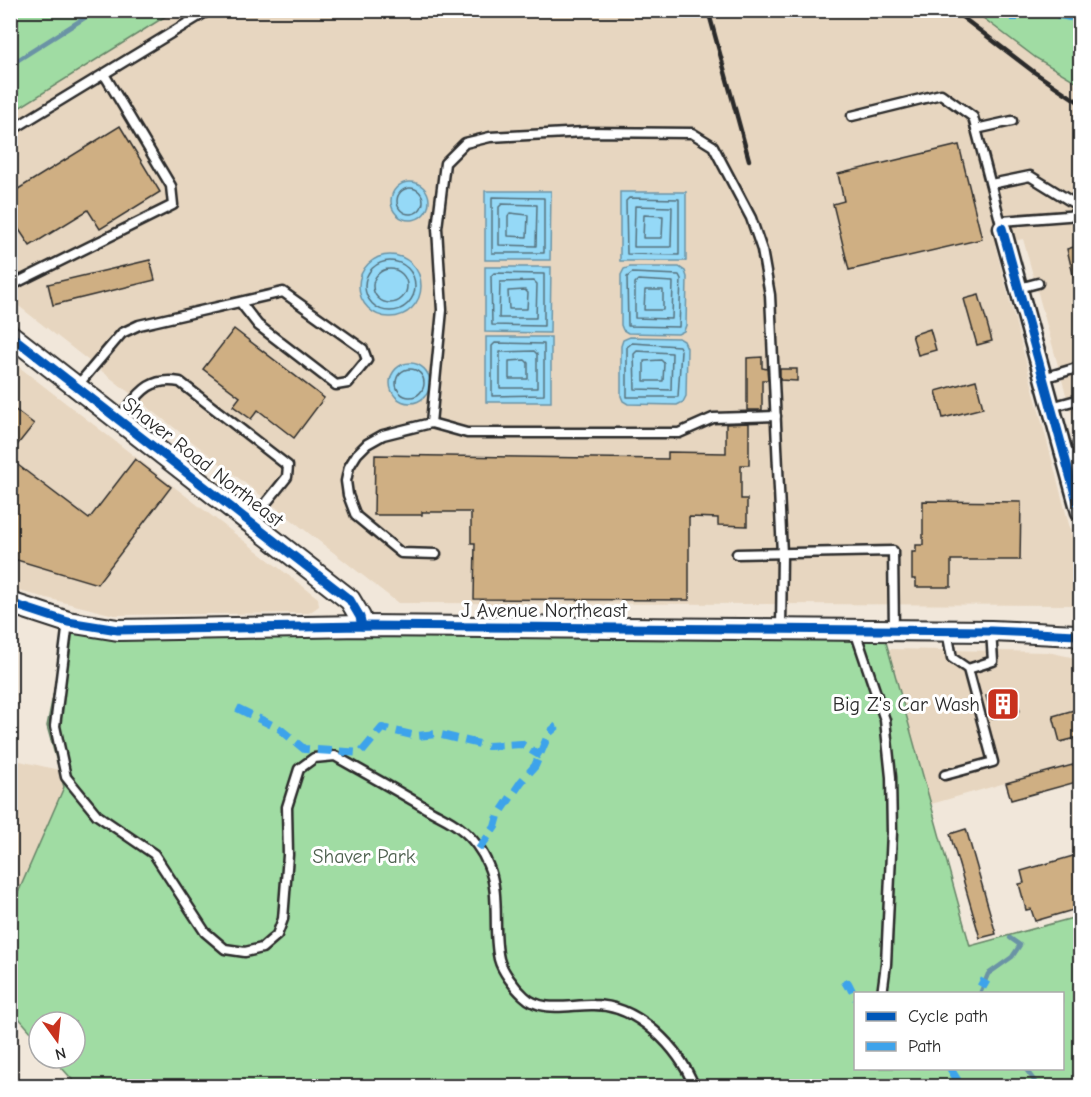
<svg xmlns="http://www.w3.org/2000/svg" width="1091" height="1097" font-family="'Comic Neue',sans-serif">
	<rect width="100%" height="100%" fill="#f1e7da"/>
	<filter id="ink" filterUnits="userSpaceOnUse"><feTurbulence type="fractalNoise" baseFrequency=".0167" numOctaves="2"/><feDisplacementMap in="SourceGraphic" scale="12" xChannelSelector="R" yChannelSelector="G"/><feConvolveMatrix kernelMatrix="1 2 1 2 8 2 1 2 1" color-interpolation-filters="sRGB"/></filter>
	<g filter="url(#ink)">
		<g fill="#e7d6c0">
			<path d="M174 11H974L1036 58 1080 84V445L1023 239 995 245 1080 566V605L398 603 11 300V113Z"/>
			<path d="M10 360 318 598 319 606 309 613 114 615 11 589Z"/>
			<path d="M888 649 1048 652 1080 659V762L931 804Z"/>
			<path d="M11 759 59 770 64 787 11 909Z"/>
		</g>
		<g fill="#a0dca3" stroke="#668467" stroke-width="1.5" fill-rule="evenodd">
			<path d="M11 10H174V11L11 113Z"/>
			<path d="M974 11H1080V84L1036 58Z"/>
			<path d="M68 622 883 631 970 946 1080 916V1086H78L53 1058H75V1022H39V1041L11 1009V909L64 787 47 726ZM856 994H1062V1068H856Z"/>
		</g>
		<g fill="#95d9f7" stroke="#6b93a5" stroke-width="1.5">
			<circle cx="410" cy="201" r="19"/>
			<path d="M485 191H551L550 260H485Z"/>
			<rect x="620" y="192" width="66" height="69"/>
			<circle cx="390" cy="286" r="31"/>
			<path d="M485 267H551L550 333 485 332Z"/>
			<path d="M630 267H679L685 271 687 277 686 325 684 331 678 334 628 333 623 330 621 325V275L624 269Z"/>
			<rect x="486" y="337" width="65" height="65"/>
			<path d="M630 337 679 338 684 341 687 348 686 396 683 402 677 405 628 404 623 401 621 396V346L623 340Z"/>
			<circle cx="410" cy="383" r="20"/>
		</g>
		<g fill="none" stroke-linecap="round" stroke-linejoin="round">
			<g stroke="#55717d" stroke-width="1.5">
				<circle cx="410" cy="201" r="13"/>
				<path d="M492 197 544 198V253H492Z"/>
				<path d="M629 198 679 199V255L627 254 626 201Z"/>
				<path d="M502 204 537 205 536 246 499 245V207Z"/>
				<path d="M635 206 672 207 671 247H634Z"/>
				<path d="M510 213 528 215 527 237 508 236V216Z"/>
				<path d="M644 215 663 216 662 238H643Z"/>
				<circle cx="390" cy="286" r="25"/>
				<circle cx="390" cy="286" r="17"/>
				<path d="M494 273 544 274V326L492 325 491 276Z"/>
				<path d="M632 273 679 275 681 279 679 327 628 326 627 277Z"/>
				<path d="M638 280 673 282 672 319 635 318V283Z"/>
				<path d="M534 281 537 284 536 318H499L500 282Z"/>
				<path d="M525 290 528 293 527 309H509L508 291Z"/>
				<path d="M645 290H663V310H644Z"/>
				<path d="M495 343 544 344V395L492 396V346Z"/>
				<path d="M632 343 679 346 681 350 678 397H627V347Z"/>
				<path d="M534 351 537 354V388H500V352Z"/>
				<path d="M637 351 672 353 671 390 635 389 634 354Z"/>
				<path d="M525 360 528 363V379H509V361Z"/>
				<path d="M661 360 664 363 663 381H644V361Z"/>
				<circle cx="410" cy="383" r="14"/>
			</g>
			<g stroke="#6b93a5" stroke-width="4.5">
				<path d="M10 65 97 10"/>
				<path d="M980 994 988 974 1012 957 1020 945 1010 938"/>
				<path d="M1025 1068 1038 1086"/>
			</g>
		</g>
		<g fill="#cfaf83" stroke="#2b2b2b" stroke-width="1.5">
			<path d="M120 126 160 192 100 229 88 210 30 246 10 216V194Z"/>
			<path d="M959 145 982 239 849 270 833 204 844 201 838 174Z"/>
			<path d="M1080 245V286L1076 287 1067 249Z"/>
			<path d="M150 260 155 280 53 305 48 284Z"/>
			<path d="M979 295 992 341 977 345 964 299Z"/>
			<path d="M234 329 324 398 294 438 258 410 251 419 233 406 240 397 203 369Z"/>
			<path d="M930 329 936 350 918 355 912 335Z"/>
			<path d="M762 357V368L767 369 768 380H762V410H747V358Z"/>
			<path d="M780 369H797V381L780 380Z"/>
			<path d="M976 380 983 408 943 418 936 391Z"/>
			<path d="M10 406 34 424 10 454Z"/>
			<path d="M749 423V465H741V499H747V526L718 525V518L689 517V600L474 599 475 543H471V512H422V515H374L375 455 668 459V452L726 453V424Z"/>
			<path d="M10 459 89 519 135 459 171 487 97 584 10 558Z"/>
			<path d="M923 501 1021 502 1020 560H951V587H916V579H912V552H916V545H923Z"/>
			<path d="M1014 688 1020 711 992 719 986 696Z"/>
			<path d="M1074 710 1080 737 1060 742 1053 716Z"/>
			<path d="M1080 763V781L1011 800 1006 783Z"/>
			<path d="M966 829 996 934 980 938 950 834Z"/>
			<path d="M1080 854V908L1035 921 1031 909 1026 910 1024 902 1019 884 1024 883 1021 871Z"/>
		</g>
		<g fill="none" stroke-linecap="round" stroke-linejoin="round">
			<g stroke="#2b2b2b" stroke-width="13">
				<g id="service">
					<path d="M852 116 941 94 973 117 1002 228"/>
					<path d="M976 129 1012 121"/>
					<path d="M10 131 209 10"/>
					<path d="M991 184 1030 176 1080 207"/>
					<path d="M1001 221 1080 215"/>
					<path d="M10 271 18 282 10 287"/>
					<path d="M18 282 173 205 171 186 104 74"/>
					<path d="M1019 288 1038 283"/>
					<path d="M1043 378 1080 367"/>
					<path d="M77 386 122 333 139 325 283 292 363 349 367 360 348 383 336 385 258 325 240 302"/>
					<path d="M1051 407 1080 399"/>
					<path d="M119 418C138 396 147 376 180 382L288 466 287 477 250 523"/>
					<path d="M431 423 467 433H679L713 418 776 416"/>
					<path d="M1065 456 1080 452"/>
					<path d="M436 554 401 553 356 516 348 495 346 481 349 467 357 454 367 444 383 435 431 423 442 310 437 228 445 163 465 143 490 137 585 132 692 133 713 146 751 218 762 250 770 295 782 554 781 629"/>
					<path d="M737 554 893 551 894 630"/>
					<path d="M68 622 55 726 66 777 97 815 154 854 205 932 225 949 245 952 262 948 277 935 283 919 288 855 287 807 299 769 314 758 335 756C365 773 396 790 426 808 437 815 451 820 461 829 472 837 483 852 488 865 501 894 492 929 499 959 502 971 515 988 524 996 542 1014 572 1004 594 1005 638 1005 679 1048 694 1086"/>
					<path d="M855 631 885 720 891 777 892 832 886 964 882 994"/>
					<path d="M968 669 993 661 991 631"/>
					<path d="M945 775 993 762 968 669 952 658 947 631"/>
				</g>
			</g>
			<g stroke="#2b2b2b" stroke-width="21">
				<path id="minor" d="M1002 228 1080 512"/>
			</g>
			<g stroke="#2b2b2b" stroke-width="24">
				<g id="tertiary">
					<path d="M10 335 350 600 360 617 362 626"/>
					<path d="M10 603 68 622 118 630 362 626 991 631 1076 635 1080 638"/>
				</g>
			</g>
			<use href="#service" stroke="#fff" stroke-width="8"/>
			<use href="#minor" stroke="#fff" stroke-width="16"/>
			<use href="#tertiary" stroke="#fff" stroke-width="20"/>
			<g stroke="#2b2b2b" stroke-width="4.5">
				<path d="M708 10 749 160"/>
				<path d="M953 10 1034 72 1080 103"/>
			</g>
			<g stroke="#3ea3eb" stroke-width="8" stroke-dasharray="15 8" stroke-linecap="butt">
				<path d="M1034 10 1080 19"/>
				<path d="M1014 21V10"/>
				<path d="M237 708 280 729 304 749 361 753 382 728 416 736 437 734 488 746 521 744 541 756"/>
				<path d="M479 849 495 827 498 816 521 782 535 766 549 733 557 726"/>
				<path d="M979 981 988 986"/>
				<path d="M843 986 848 983 856 999"/>
				<path d="M950 1068 961 1086"/>
			</g>
			<g stroke="#fff" stroke-width="13">
				<g id="cycleway">
					<path d="M1002 228 1080 512"/>
					<path d="M10 335 350 600 360 617 362 626"/>
					<path d="M10 603 68 622 118 630 362 626 991 631 1076 635 1080 638"/>
				</g>
			</g>
			<use href="#cycleway" stroke="#0057b8" stroke-width="9"/>
		</g>
	</g>
	<defs>
		<g id="building-square" transform="scale(1.725)"><rect x="-9" y="-9" width="18" height="18" rx="4" fill="#c8321e" stroke="#fff"/><path d="M-4-6H4V6H1V3H-1V6H-4ZM-2.5-4.3h1.7v1.8h-1.7ZM.8-4.3h1.7v1.8H.8ZM-2.5-1h1.7V.8h-1.7ZM.8-1h1.7V.8H.8Z" fill="#fff"/></g>
	</defs>
	<g fill-rule="evenodd">
		<use href="#building-square" x="1003" y="704"/>
	</g>
	<g text-anchor="middle" dominant-baseline="central" stroke-width="6" stroke-linejoin="round" paint-order="stroke">
		<g font-size="20" fill="#2b2b2b" stroke="#fff">
			<text transform="translate(203 462) rotate(38)">Shaver Road Northeast</text>
			<text x="544" y="610">J Avenue Northeast</text>
		</g>
		<g font-size="20" fill="#2b2b2b" stroke="#fff" text-anchor="end">
			<text x="980" y="704">Big Z's Car Wash</text>
		</g>
		<g font-size="20" fill="#4e604f" stroke="#fff">
			<text x="364" y="856">Shaver Park</text>
		</g>
	</g>
	<rect width="1091" height="1097" fill="none" stroke="#fff" stroke-width="36"/>
	<rect x="18" y="18" width="1055" height="1061" fill="none" stroke="#2b2b2b" stroke-width="2" filter="url(#ink)"/>
	<rect x="854" y="992" width="210" height="78" fill="#ffffff" stroke="#aaaaaa" stroke-width="1.5"/>
	<rect x="866" y="1012" width="30" height="9" fill="#0057b8" stroke="#aaaaaa" stroke-width="1.5"/>
	<text x="908" y="1022" font-size="18" fill="#2b2b2b">Cycle path</text>
	<rect x="866" y="1042" width="30" height="9" fill="#3ea3eb" stroke="#aaaaaa" stroke-width="1.5"/>
	<text x="908" y="1052" font-size="18" fill="#2b2b2b">Path</text>
	<g transform="translate(57 1040) rotate(165)"><circle r="28" fill="#ffffff" stroke="#aaaaaa" stroke-width="1.5"/>
	<path d="M0-4.5L10 22L0 15L-10 22Z" fill="#c8321e"/>
	<text y="-9" font-size="16" font-weight="bold" text-anchor="middle" fill="#2b2b2b">N</text>
	</g>
</svg>
